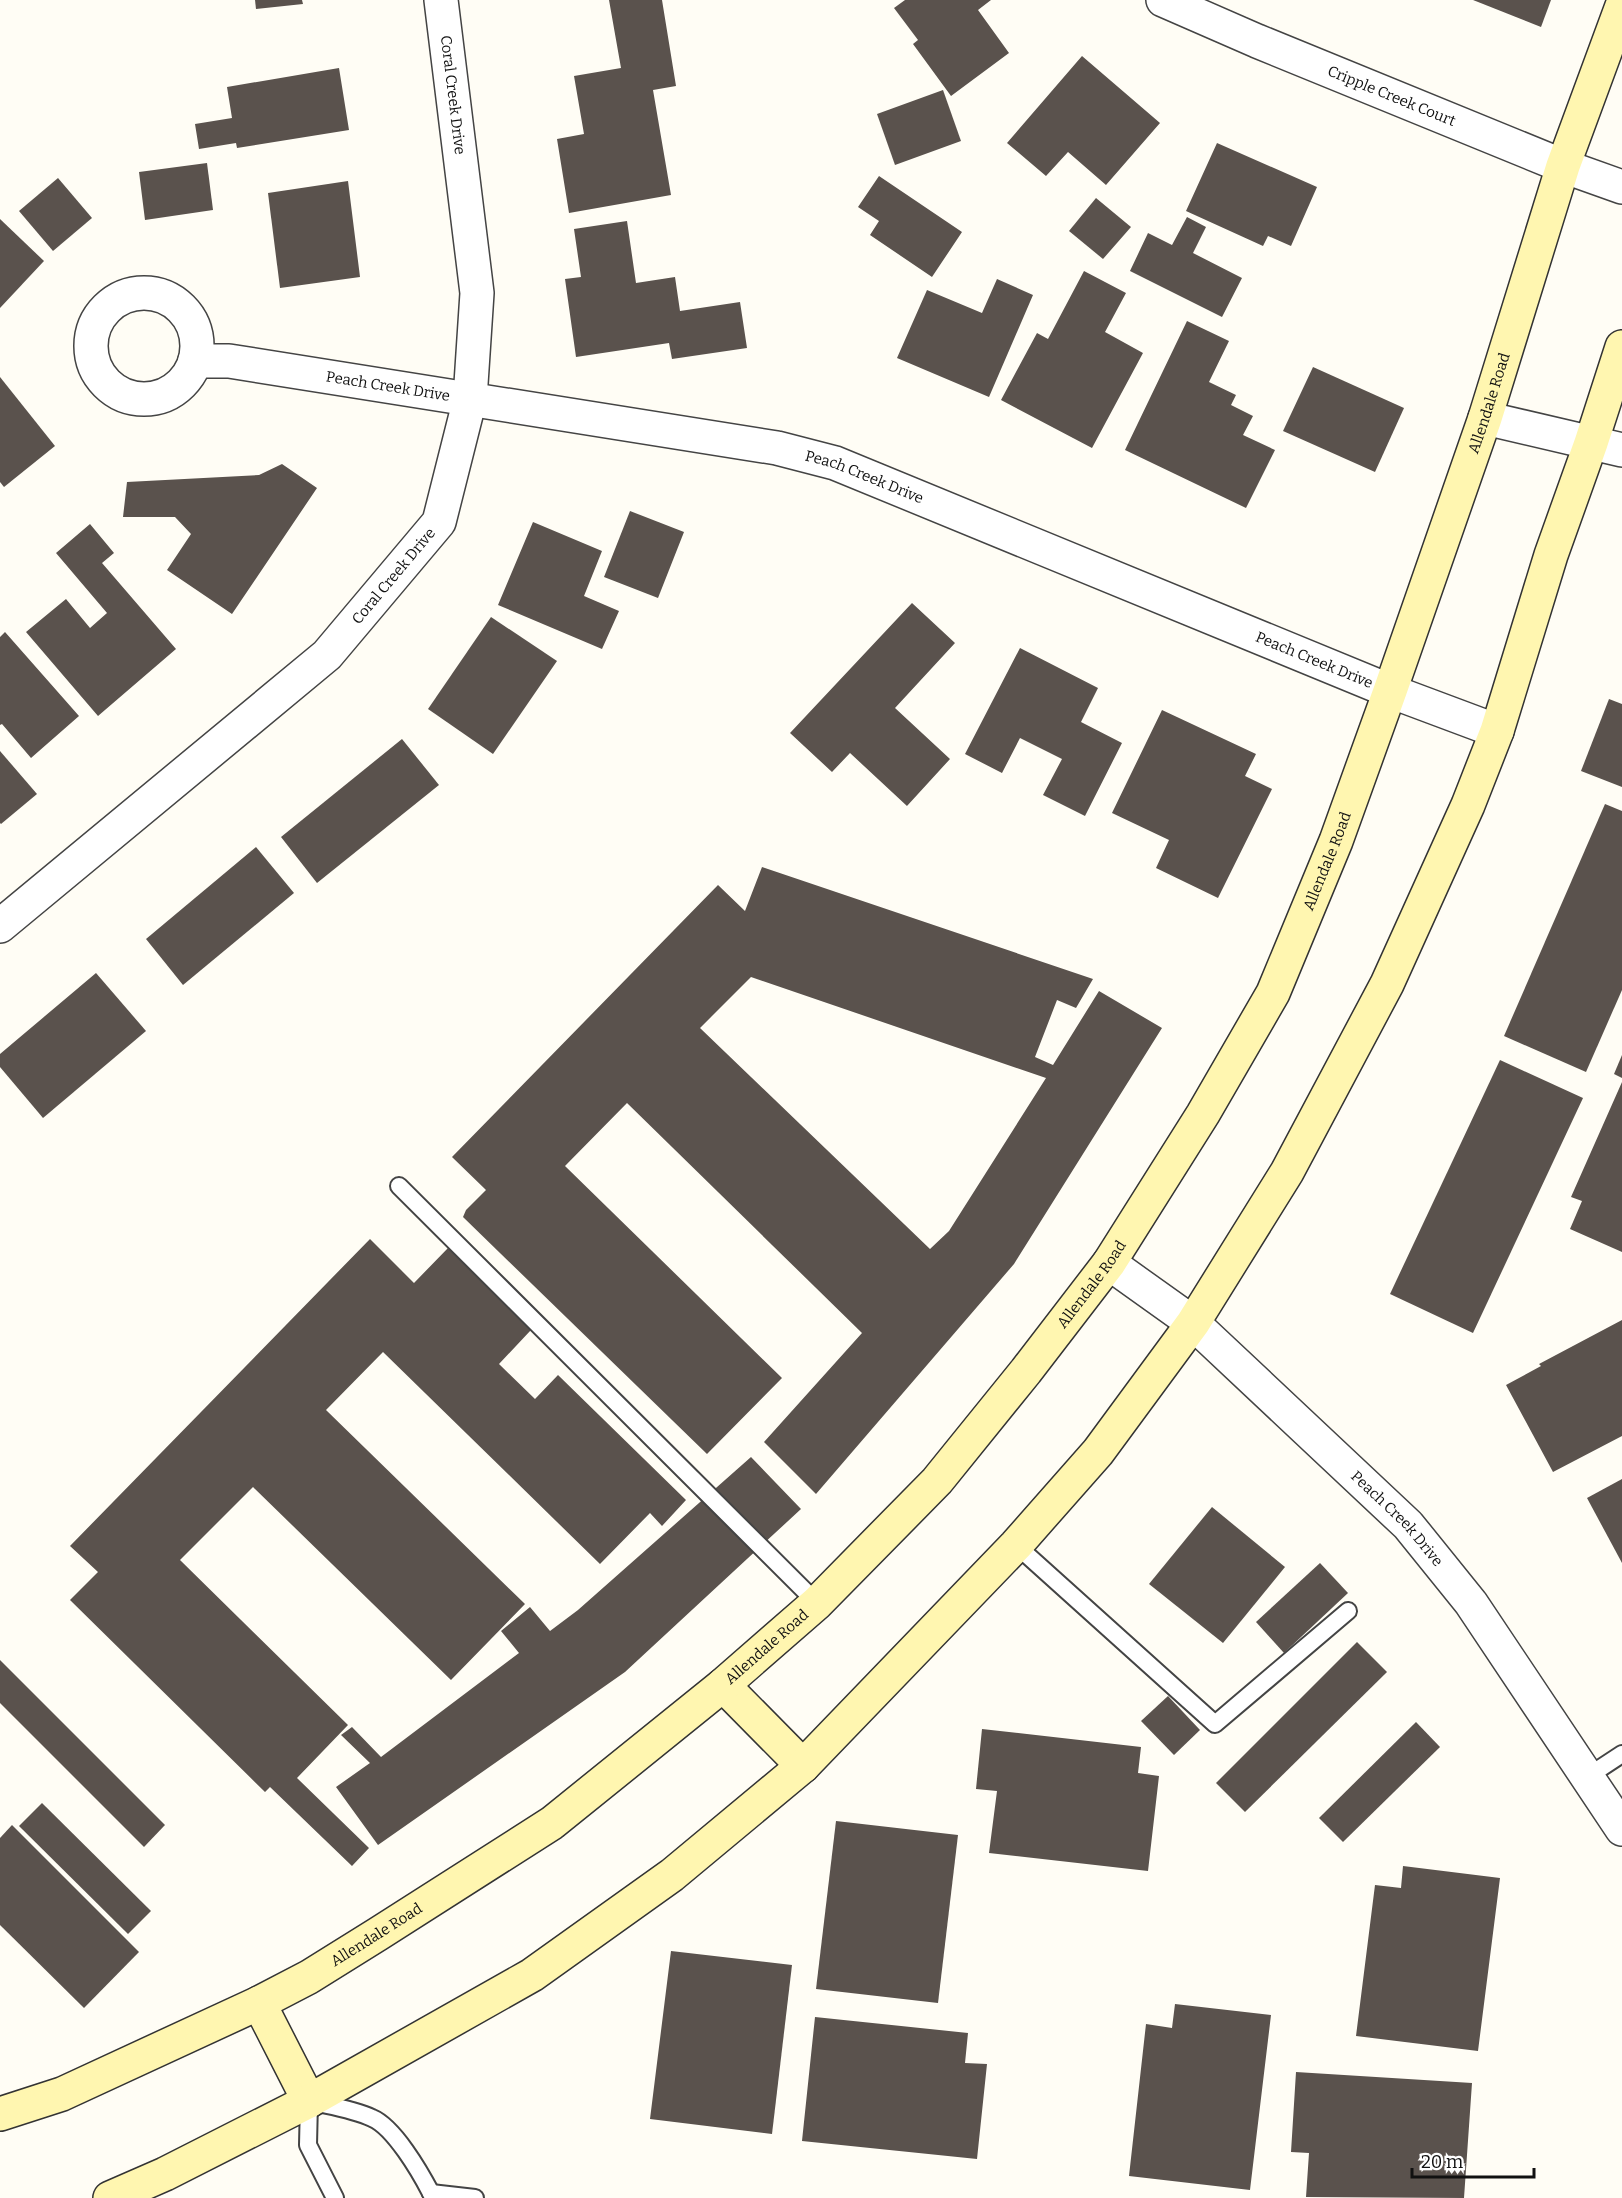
<svg xmlns="http://www.w3.org/2000/svg" width="1622" height="2198" font-family="Bitter,serif">
	<rect width="100%" height="100%" fill="#fffdf5"/>
	<g fill="#5a524d" fill-rule="evenodd">
		<path d="M255 0H302L303 4 256 9Z"/>
		<path d="M609 0H662L676 86 653 90 671 195 569 213 557 139 584 134 574 76 621 68Z"/>
		<path d="M905 0H991L978 10 1009 53 951 96 913 44 918 40 894 8Z"/>
		<path d="M1473 0H1551L1541 27Z"/>
		<path d="M1082 56 1160 123 1106 185 1068 152 1046 176 1007 143Z"/>
		<path d="M339 68 349 130 237 148 236 143 199 149 195 124 232 118 227 87Z"/>
		<path d="M943 90 961 141 895 165 877 114Z"/>
		<path d="M1217 143 1317 187 1291 246 1268 236 1263 246 1186 211Z"/>
		<path d="M207 163 213 210 145 220 139 172Z"/>
		<path d="M879 176 962 232 932 277 870 235 879 221 858 207Z"/>
		<path d="M58 178 92 218 53 251 19 211Z"/>
		<path d="M348 181 360 277 280 288 268 193Z"/>
		<path d="M1096 198 1131 227 1103 259 1069 231Z"/>
		<path d="M1187 217 1206 227 1193 253 1242 278 1222 317 1130 271 1148 233 1172 245Z"/>
		<path d="M0 219 44 261 0 308Z"/>
		<path d="M627 221 636 283 675 277 680 311 740 302 747 348 672 359 669 343 576 357 565 279 581 277 574 229Z"/>
		<path d="M1084 271 1126 293 1105 332 1143 353 1092 448 1001 400 1037 333 1048 339Z"/>
		<path d="M997 279 1033 295 989 397 897 358 927 290 982 313Z"/>
		<path d="M1187 321 1229 341 1209 382 1236 395 1231 405 1253 416 1243 435 1275 450 1246 508 1125 450Z"/>
		<path d="M1313 367 1404 408 1375 472 1283 431Z"/>
		<path d="M0 377 55 446 4 487 0 482Z"/>
		<path d="M282 464 317 488 232 614 167 570 191 534 175 517H123L127 482 259 475Z"/>
		<path d="M630 511 684 532 658 598 604 577Z"/>
		<path d="M533 522 602 551 584 596 619 611 602 649 498 605Z"/>
		<path d="M90 524 114 553 102 563 176 649 98 716 26 632 66 599 90 628 107 613 56 553Z"/>
		<path d="M912 603 955 643 895 708 950 759 907 806 850 753 832 772 790 733Z"/>
		<path d="M491 617 557 661 493 754 428 709Z"/>
		<path d="M5 632 79 716 31 758 2 724 0 725V637Z"/>
		<path d="M1020 648 1098 688 1081 722 1122 743 1085 816 1043 795 1062 759 1020 738 1002 773 965 754Z"/>
		<path d="M1609 699 1622 704V787L1581 771Z"/>
		<path d="M1162 710 1256 754 1245 776 1272 789 1218 898 1156 868 1169 840 1112 813Z"/>
		<path d="M402 739 439 785 317 883 281 837Z"/>
		<path d="M0 751 37 794 1 824 0 823Z"/>
		<path d="M1605 804 1622 811V990L1586 1072 1504 1036Z"/>
		<path d="M256 847 294 893 183 985 146 939Z"/>
		<path d="M762 867 1093 979 1076 1008 1057 1000 1035 1057 1053 1065 1099 991 1162 1028 1014 1264 816 1494 764 1442 862 1333 627 1103 565 1166 782 1378 707 1454 463 1217 466 1210 486 1190 452 1157 718 885 745 911ZM751 977 1046 1078 949 1231 930 1249 700 1028Z"/>
		<path d="M96 973 146 1031 43 1118 0 1067V1054Z"/>
		<path d="M1622 1055V1078L1614 1074Z"/>
		<path d="M1500 1060 1583 1098 1473 1333 1390 1294Z"/>
		<path d="M1622 1082V1252L1570 1229 1582 1201 1571 1197Z"/>
		<path d="M370 1239 414 1283 448 1248 531 1330 499 1364 535 1399 558 1375 686 1500 662 1526 650 1513 600 1564 383 1352 326 1410 525 1604 451 1680 253 1487 180 1560 348 1725 297 1778 369 1848 352 1866 270 1787 265 1792 70 1600 98 1572 70 1546Z"/>
		<path d="M1622 1320V1436L1553 1472 1506 1385 1541 1366 1539 1364Z"/>
		<path d="M751 1457 801 1509 625 1672 378 1845 336 1787 370 1763 341 1735 352 1727 381 1757 519 1653 501 1631 530 1607 550 1631 578 1610Z"/>
		<path d="M1622 1479V1563L1587 1498Z"/>
		<path d="M1212 1507 1285 1567 1223 1643 1149 1584Z"/>
		<path d="M1320 1563 1348 1593 1284 1653 1256 1622Z"/>
		<path d="M1357 1642 1387 1672 1245 1812 1216 1783Z"/>
		<path d="M0 1660 165 1825 144 1847 0 1703Z"/>
		<path d="M1168 1696 1200 1730 1174 1755 1141 1721Z"/>
		<path d="M1416 1722 1440 1747 1343 1842 1319 1818Z"/>
		<path d="M982 1729 1141 1747 1138 1773 1159 1776 1148 1871 989 1853 997 1791 976 1789Z"/>
		<path d="M42 1803 151 1911 128 1934 19 1826Z"/>
		<path d="M836 1821 958 1835 938 2003 816 1989Z"/>
		<path d="M12 1825 139 1952 84 2008 0 1925V1838Z"/>
		<path d="M1403 1866 1500 1878 1478 2051 1356 2036 1375 1885 1401 1888Z"/>
		<path d="M671 1951 792 1965 772 2134 650 2119Z"/>
		<path d="M1175 2004 1271 2015 1250 2190 1129 2176 1146 2024 1172 2028Z"/>
		<path d="M815 2017 968 2033 965 2063 987 2064 977 2159 802 2141Z"/>
		<path d="M1296 2072 1472 2083 1464 2198 1306 2197 1309 2153 1291 2152Z"/>
	</g>
	<g fill="none" stroke-linecap="round" stroke-linejoin="round">
		<g stroke="#444" stroke-width="20">
			<g id="service">
				<path d="M399 1186 817 1603"/>
				<path d="M1016 1545 1215 1724 1348 1611"/>
				<path d="M1587 1777 1622 1754"/>
				<path d="M431 2193 475 2198"/>
				<path d="M335 2198 308 2145 309 2101C330 2106 353 2109 372 2118 394 2127 420 2172 431 2193"/>
			</g>
		</g>
		<g stroke="#444" stroke-width="36">
			<g id="minor">
				<path id="s1" d="M1163 0 1257 41 1563 166 1622 187"/>
				<circle cx="144" cy="346" r="53"/>
				<path id="s2" d="M195 361H229L777 448 835 463 1390 691 1497 731"/>
				<path d="M1485 418 1622 450"/>
				<path id="s3" d="M0 926 327 655 439 522 470 399 477 293 441 0"/>
				<path id="s4" d="M1109 1263 1193 1323 1408 1525 1471 1603 1622 1829"/>
			</g>
		</g>
		<g stroke="#333" stroke-width="36">
			<g id="secondary">
				<path d="M723 1685 803 1766"/>
				<path d="M259 2003 309 2101"/>
				<path id="s5" d="M0 2114 62 2094 259 2003 309 1977 378 1934 552 1823 723 1685 817 1603 937 1481 1026 1371 1109 1263 1203 1114 1273 993 1336 841 1390 691 1485 418 1563 166 1622 6"/>
				<path d="M110 2198 165 2174 309 2101 532 1975 672 1875 803 1766 1016 1545 1098 1452 1193 1323 1287 1172 1387 984 1468 805 1497 731 1551 555 1591 443 1622 347"/>
			</g>
		</g>
		<use href="#service" stroke="#fff" stroke-width="16"/>
		<use href="#minor" stroke="#fff" stroke-width="33"/>
		<use href="#secondary" stroke="#fff6b0" stroke-width="33"/>
	</g>
	<g text-anchor="middle" dominant-baseline="central" stroke-width="6" stroke-linejoin="round" paint-order="stroke">
		<g font-size="15" fill="#111" stroke="#fff">
			<text transform="translate(453 95) rotate(83)">Coral Creek Drive</text>
			<text stroke="none"><textPath href="#s1" startOffset="248">Cripple Creek Court</textPath></text>
			<text stroke="none"><textPath href="#s2" startOffset="195">Peach Creek Drive</textPath></text>
			<text stroke="none"><textPath href="#s5" startOffset="2364">Allendale Road</textPath></text>
			<text stroke="none"><textPath href="#s2" startOffset="681">Peach Creek Drive</textPath></text>
			<text stroke="none"><textPath href="#s3" startOffset="528">Coral Creek Drive</textPath></text>
			<text stroke="none"><textPath href="#s2" startOffset="1167">Peach Creek Drive</textPath></text>
			<text stroke="none"><textPath href="#s5" startOffset="1878">Allendale Road</textPath></text>
			<text stroke="none"><textPath href="#s5" startOffset="1392">Allendale Road</textPath></text>
			<text stroke="none"><textPath href="#s4" startOffset="386">Peach Creek Drive</textPath></text>
			<text stroke="none"><textPath href="#s5" startOffset="904">Allendale Road</textPath></text>
			<text stroke="none"><textPath href="#s5" startOffset="418">Allendale Road</textPath></text>
		</g>
	</g>
	<path d="M1412 2168v9h122v-9" fill="none" stroke="#111111" stroke-width="3"/>
	<text x="1421" y="2168" font-size="18" fill="#111111" stroke="#ffffff" stroke-width="4.5" paint-order="stroke">20 m</text>
</svg>
